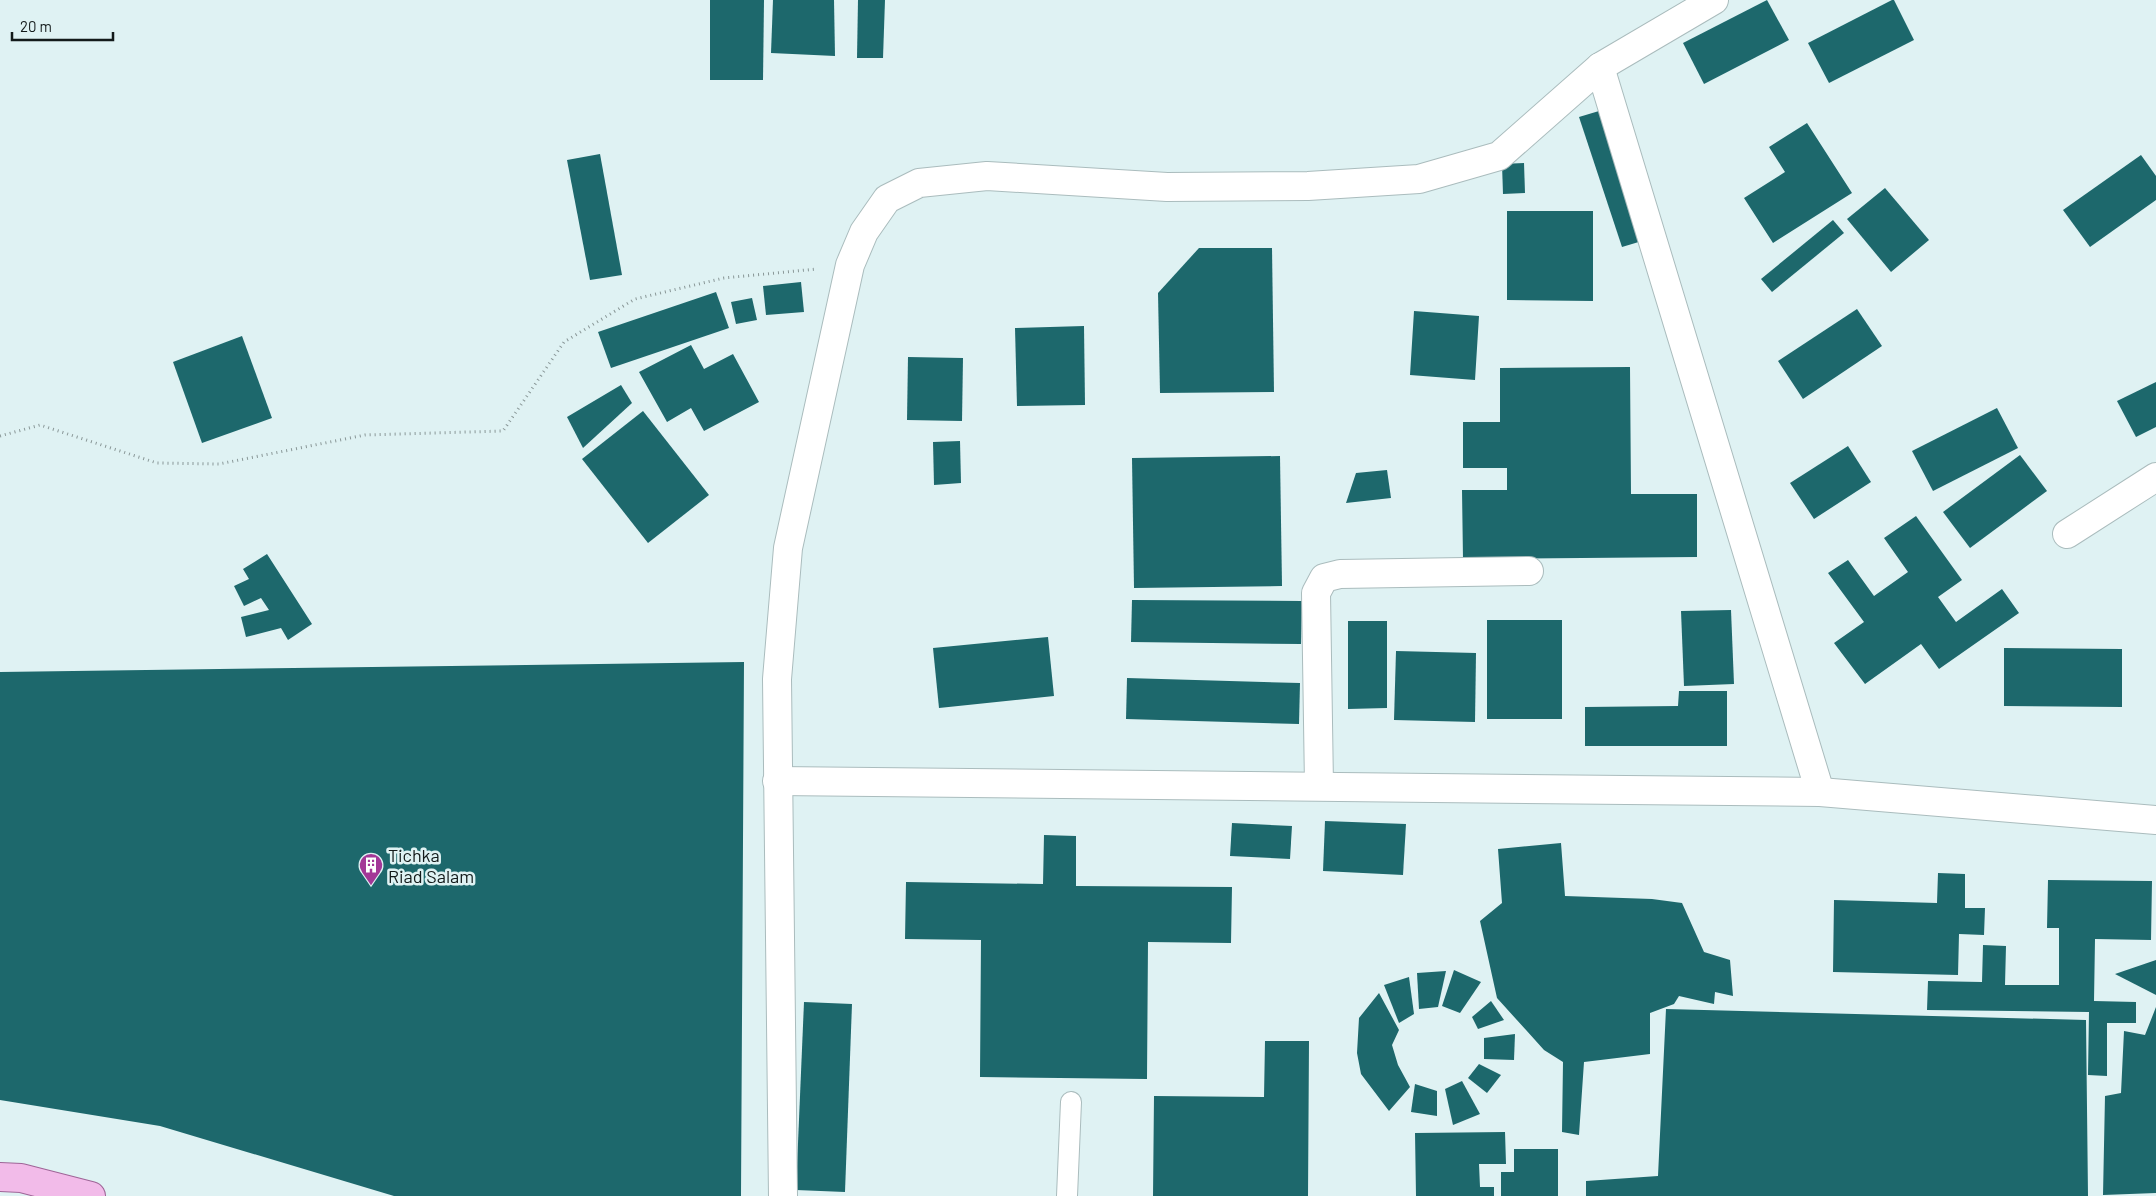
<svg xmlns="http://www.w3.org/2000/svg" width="2156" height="1196" font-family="Barlow,sans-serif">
	<rect width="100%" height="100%" fill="#dff2f3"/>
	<g fill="#1d686c">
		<path d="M710 0H764L763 80H710Z"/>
		<path d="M773 0H834L835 56 771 53Z"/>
		<path d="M858 0H885L883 58H857Z"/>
		<path d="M1767 0 1789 40 1704 84 1683 43Z"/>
		<path d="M1892 0H1894L1914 40 1829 83 1808 43Z"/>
		<path d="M1599 111 1642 241 1622 247 1579 117Z"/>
		<path d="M1807 123 1852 193 1773 243 1744 198 1785 172 1769 147Z"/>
		<path d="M600 154 622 275 590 280 567 160Z"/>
		<path d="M2141 155 2156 176V200L2090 247 2063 210Z"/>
		<path d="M1524 163 1525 193 1503 194 1502 164Z"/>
		<path d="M1885 188 1929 240 1891 272 1847 219Z"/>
		<path d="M1507 211H1593V301L1507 300Z"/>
		<path d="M1833 220 1844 233 1772 292 1761 279Z"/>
		<path d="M1199 248H1272L1274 392 1160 393 1158 293Z"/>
		<path d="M801 282 804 312 766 315 763 286Z"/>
		<path d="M716 292 729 328 611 368 598 332Z"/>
		<path d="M752 298 757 320 736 324 731 302Z"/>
		<path d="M1857 309 1882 346 1803 399 1778 361Z"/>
		<path d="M1414 311 1479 316 1475 380 1410 375Z"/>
		<path d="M1084 326 1085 405 1017 406 1015 328Z"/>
		<path d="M242 336 272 418 202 443 173 362Z"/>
		<path d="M691 345 704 369 733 354 759 402 704 431 691 408 667 422 639 372Z"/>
		<path d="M908 357 963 358 962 421 907 420Z"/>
		<path d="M1630 367 1631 494H1697V557L1463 559 1462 490H1507V468H1463V422H1500V368Z"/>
		<path d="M2156 382V427L2136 437 2117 401Z"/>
		<path d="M621 385 632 403 583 448 567 417Z"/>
		<path d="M1997 408 2018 448 1933 491 1912 451Z"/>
		<path d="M643 411 709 495 648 543 582 459Z"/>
		<path d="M960 441 961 483 934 485 933 442Z"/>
		<path d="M1848 446 1871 482 1814 519 1790 483Z"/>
		<path d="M2020 455 2047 491 1970 548 1943 512Z"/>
		<path d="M1280 456 1282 586 1134 588 1132 458Z"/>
		<path d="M1387 470 1391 498 1346 503 1356 473Z"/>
		<path d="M1916 516 1962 580 1938 597 1956 622 2002 589 2019 613 1939 669 1921 644 1865 684 1834 643 1864 622 1828 573 1848 560 1874 596 1908 572 1884 538Z"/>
		<path d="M267 554 312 624 288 640 281 628 246 637 241 617 269 610 261 598 244 606 234 586 249 579 243 569Z"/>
		<path d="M1132 600 1302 601 1301 644 1131 642Z"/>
		<path d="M1731 610 1734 684 1684 686 1681 611Z"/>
		<rect x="1487" y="620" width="75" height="99"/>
		<path d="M1348 621H1387V708L1348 709Z"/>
		<path d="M1048 637 1054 696 939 708 933 648Z"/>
		<path d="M2004 648 2122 649V707L2004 706Z"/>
		<path d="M1396 651 1476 653 1475 722 1394 720Z"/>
		<path d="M744 662 741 1196H394L160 1126 0 1100V672Z"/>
		<path d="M1127 678 1300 683 1299 724 1126 719Z"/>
		<path d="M1679 691H1727V746H1585V707L1678 706Z"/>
		<path d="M1325 821 1406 824 1403 875 1323 871Z"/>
		<path d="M1232 823 1292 826 1290 859 1230 856Z"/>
		<path d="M1044 835 1076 836V886L1232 887 1231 943 1148 942 1147 1079 980 1077 981 940 905 939 906 882 1043 884Z"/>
		<path d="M1561 843 1565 896 1652 899 1682 903 1704 952 1730 960 1733 996 1715 992 1714 1004 1679 996 1674 1004 1650 1013V1054L1584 1062 1579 1135 1562 1132 1563 1062 1544 1050 1497 998 1480 921 1502 903 1498 849Z"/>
		<path d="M1938 873 1965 874V908H1985L1984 935 1959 934 1958 975 1833 972 1834 900 1937 903Z"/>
		<path d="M2048 880 2152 881 2151 940 2095 939 2094 1001 2136 1002V1023H2107V1076L2088 1075 2089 1012 1927 1010 1928 981 1982 982 1983 945 2006 946 2005 985H2059V928H2047Z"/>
		<path d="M2156 960V995L2115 974Z"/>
		<path d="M1454 970 1481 982 1460 1013 1442 1006Z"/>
		<path d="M1446 971 1438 1007 1419 1009 1417 973Z"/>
		<path d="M1409 977 1414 1014 1399 1023 1384 985Z"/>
		<path d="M1379 993 1399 1030 1392 1045 1398 1065 1410 1087 1389 1111 1361 1074 1357 1053 1359 1018Z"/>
		<path d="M1491 1001 1504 1020 1478 1029 1472 1017Z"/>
		<path d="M804 1002 852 1004 845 1192 796 1190Z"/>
		<path d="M2156 1007V1193L2103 1195 2105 1096 2121 1093 2124 1031 2145 1035Z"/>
		<path d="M1666 1009 2086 1020 2088 1196H1586V1181L1658 1176Z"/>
		<path d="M1515 1034 1514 1060 1484 1059V1038Z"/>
		<path d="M1265 1041H1309L1308 1196H1153L1154 1096 1264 1097Z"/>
		<path d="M1479 1064 1501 1075 1487 1093 1468 1078Z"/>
		<path d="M1462 1081 1480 1114 1453 1125 1445 1089Z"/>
		<path d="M1415 1084 1437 1091V1116L1411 1112Z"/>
		<path d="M1505 1132 1506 1164H1479L1480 1187H1494V1196H1416L1415 1133Z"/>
		<path d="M1514 1149H1558V1196H1501V1172H1514Z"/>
	</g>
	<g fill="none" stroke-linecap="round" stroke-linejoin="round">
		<g stroke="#aabcbd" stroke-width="22">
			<path id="lane" d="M1067 1196 1071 1102"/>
		</g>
		<g stroke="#aabcbd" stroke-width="30">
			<g id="street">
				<path d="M1600 67 1820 792"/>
				<path d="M2067 534 2156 477"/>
				<path d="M777 781 1820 792 2156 820"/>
				<path d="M1319 786 1316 593 1324 578 1340 574 1529 571"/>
				<path d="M783 1196 777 679 788 548 850 265 864 232 887 199 919 183 987 176 1167 187 1308 186 1419 179 1499 156 1600 67 1714 0"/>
			</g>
		</g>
		<g stroke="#9e6597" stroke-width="30">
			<path id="primary" d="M0 1177 21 1178 91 1196"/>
		</g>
		<path stroke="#899797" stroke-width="3" stroke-dasharray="1 4" stroke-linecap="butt" d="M0 436 40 425 157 463 219 464 365 435 503 431 564 342 635 299 724 278 817 269"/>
		<use href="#lane" stroke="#fff" stroke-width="20"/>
		<use href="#street" stroke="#fff" stroke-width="28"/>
		<use href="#primary" stroke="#f2bbe9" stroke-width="28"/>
	</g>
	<defs>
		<g id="building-pin" transform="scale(1.25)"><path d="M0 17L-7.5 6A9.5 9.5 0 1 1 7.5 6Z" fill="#a33797" stroke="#dff2f3"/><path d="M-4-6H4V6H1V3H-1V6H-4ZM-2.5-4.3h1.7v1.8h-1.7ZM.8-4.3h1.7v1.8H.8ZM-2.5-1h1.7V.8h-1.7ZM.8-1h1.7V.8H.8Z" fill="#fff"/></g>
	</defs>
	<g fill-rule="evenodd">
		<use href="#building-pin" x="371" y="865"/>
	</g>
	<g text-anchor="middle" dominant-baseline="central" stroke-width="5" stroke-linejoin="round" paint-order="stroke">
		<g font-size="18" fill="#131a1a" stroke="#dff2f3" text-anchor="start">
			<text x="388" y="855">Tichka<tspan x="388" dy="21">Riad Salam</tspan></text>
		</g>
	</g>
	<path d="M12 32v8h101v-8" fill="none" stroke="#131a1a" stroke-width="2.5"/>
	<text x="20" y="32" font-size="15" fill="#131a1a" stroke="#dff2f3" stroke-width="4" paint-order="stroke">20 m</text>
</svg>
